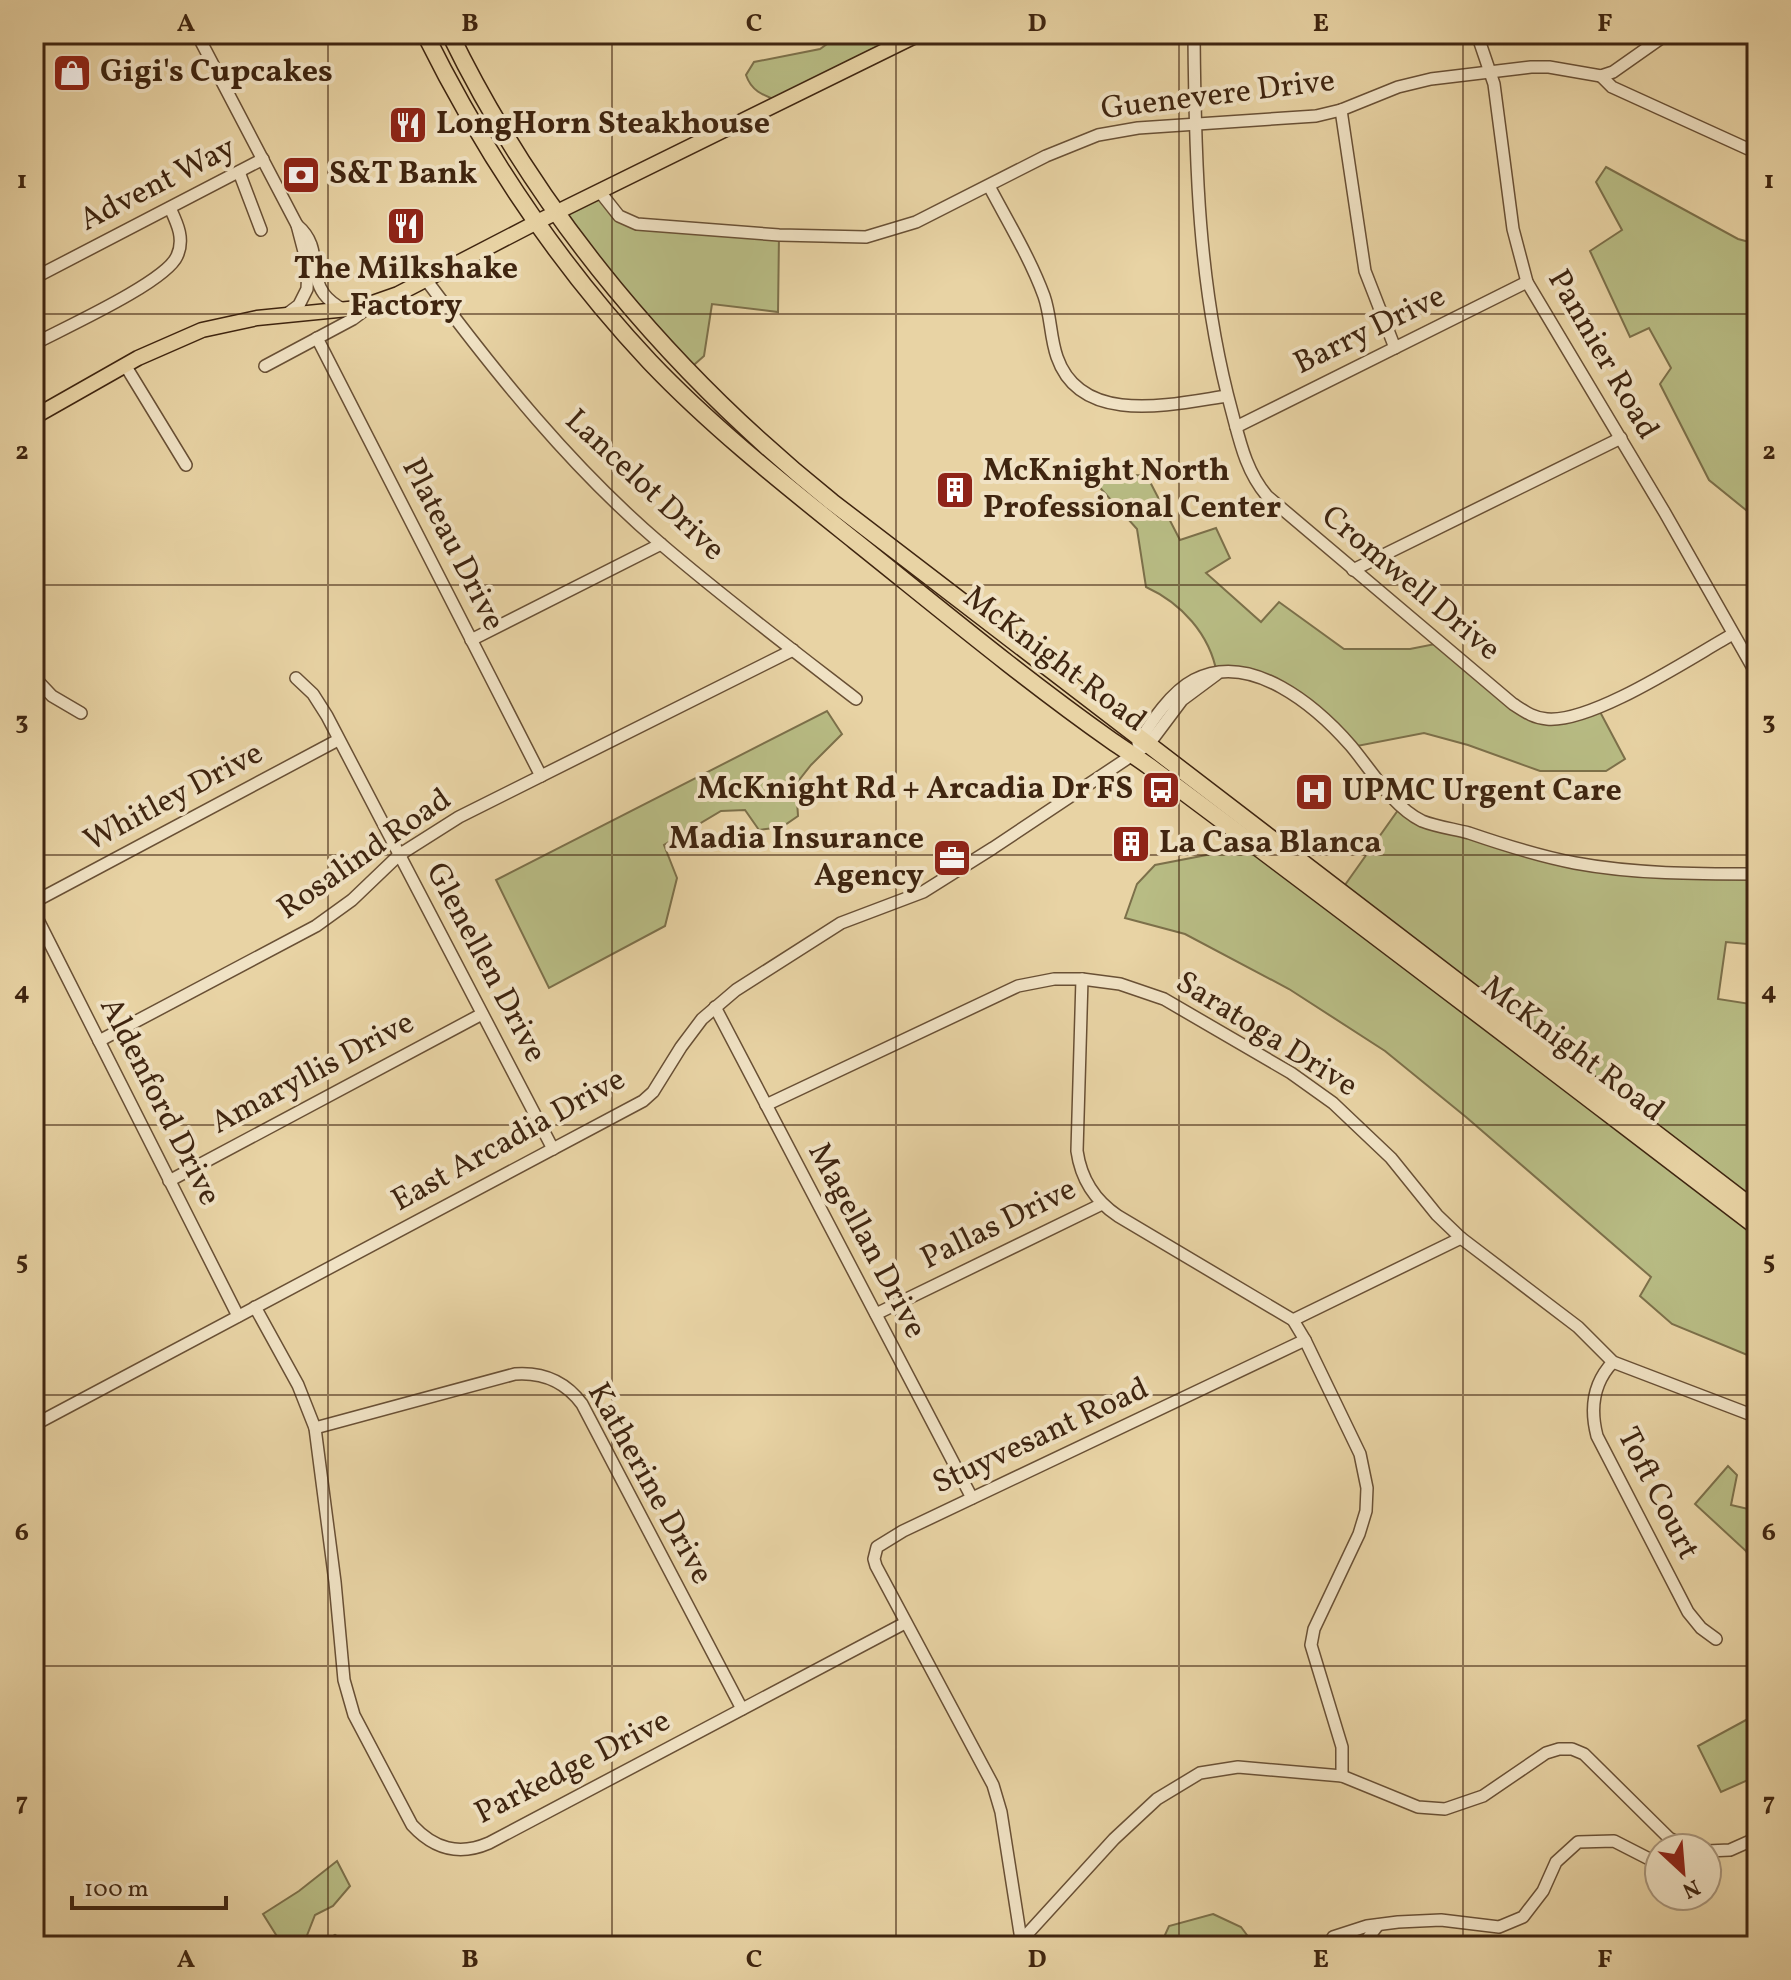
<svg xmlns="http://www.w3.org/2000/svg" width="1791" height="1980" font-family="Vollkorn,serif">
	<rect width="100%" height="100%" fill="#e8d3a4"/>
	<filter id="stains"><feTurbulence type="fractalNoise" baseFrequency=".0025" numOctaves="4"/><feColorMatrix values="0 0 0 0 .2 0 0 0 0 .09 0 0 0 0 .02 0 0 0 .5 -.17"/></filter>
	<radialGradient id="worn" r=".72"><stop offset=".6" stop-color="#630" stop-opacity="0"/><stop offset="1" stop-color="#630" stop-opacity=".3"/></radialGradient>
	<g fill="#b8bc84" stroke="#7c704a" stroke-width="2">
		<path d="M841 34H906L783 103C766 96 752 93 746 75L754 62 820 49Z"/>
		<path d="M1606 167 1738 239 1757 244V519L1709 480 1660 384 1671 368 1649 328 1630 337 1590 251 1622 230 1596 182Z"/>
		<path d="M600 192 624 219 779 235 778 312 712 304 704 356 687 371 557 213Z"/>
		<path d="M1085 471 1147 476 1180 540 1216 528 1230 558 1206 573 1261 622 1279 602 1344 649H1410L1440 643 1536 717 1598 708 1625 759 1606 771H1540L1468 745 1424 733 1352 747 1274 684 1217 674C1210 634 1181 603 1146 587L1137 529Z"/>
		<path d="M827 711 842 734 811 765 796 784 798 816 782 827 759 830 745 810 721 811 664 845 677 878 665 926 549 988 496 880Z"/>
		<path d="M1401 806 1410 813 1577 864 1757 874V945L1726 942 1718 999 1757 1005V1211L1340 892Z"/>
		<path d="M1246 839 1757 1227V1359L1672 1324 1640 1296 1651 1277 1466 1117 1385 1051 1289 989 1185 934 1125 918 1137 884 1155 865 1222 852Z"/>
		<path d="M1728 1466 1737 1475 1731 1505 1757 1511V1571L1746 1551 1695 1504Z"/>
		<path d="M1757 1714V1776L1721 1792 1698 1746Z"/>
		<path d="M337 1861 350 1886 333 1906 315 1915 306 1938 322 1942 335 1935 353 1946H283L263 1914 299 1891Z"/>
		<path d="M1213 1914 1241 1927 1255 1946H1160L1169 1926Z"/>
	</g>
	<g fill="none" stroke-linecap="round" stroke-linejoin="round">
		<g stroke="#695035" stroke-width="14">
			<g id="minor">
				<path d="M197 34 297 225 308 267 307 289 299 305 287 314"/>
				<path d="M1194 34C1195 162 1198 288 1232 412 1240 442 1246 471 1267 496L1513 704C1524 711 1533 718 1547 719 1593 723 1690 658 1733 634"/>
				<path d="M1477 34 1494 84 1513 229 1527 282 1665 513 1757 675"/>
				<path d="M1601 76 1612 87 1757 153"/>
				<path d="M1341 110 1365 271 1395 348"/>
				<path d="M239 172 261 230"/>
				<path d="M989 186C1008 222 1030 258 1044 296 1051 316 1050 337 1057 357 1081 427 1173 404 1227 396"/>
				<path d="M600 192 619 216 637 224 779 235 866 237 916 222 1046 156 1098 135 1138 128 1316 116 1341 110 1398 87 1431 79 1531 67H1549L1601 76 1613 72 1667 34"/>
				<path d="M297 225C323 247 308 272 324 294 329 301 337 306 344 310"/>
				<path d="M34 278 263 159"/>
				<path d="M427 281C497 375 571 467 661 544 724 598 790 648 856 699"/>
				<path d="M317 338 541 776"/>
				<path d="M34 344C64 328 166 282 177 256 185 239 177 223 170 208"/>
				<path d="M125 365 186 465"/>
				<path d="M265 366 353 319 369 307"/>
				<path d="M1236 427 1527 282"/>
				<path d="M1353 570 1621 438"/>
				<path d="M471 640 661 544"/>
				<path d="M34 677 52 696 81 713"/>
				<path d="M296 678 313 694 327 716 553 1149"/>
				<path d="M1138 743C1152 721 1171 692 1194 680 1251 650 1317 707 1351 746 1372 771 1392 806 1422 821 1437 827 1454 829 1469 833 1504 845 1538 856 1575 863 1634 874 1697 874 1757 874"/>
				<path d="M34 902 338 740"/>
				<path d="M34 912 238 1316"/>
				<path d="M1082 979 1077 1151C1081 1179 1094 1200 1118 1216L1293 1320 1305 1340 1360 1454 1367 1488 1366 1511 1359 1534 1314 1629 1311 1645 1342 1747V1776"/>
				<path d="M715 1007 972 1498"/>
				<path d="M99 1041 316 926 352 900 399 855 459 817 793 650"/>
				<path d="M766 1105 1018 986 1054 979H1082L1120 984 1164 999 1291 1073 1333 1103 1391 1158 1437 1215 1461 1238 1578 1327 1613 1362 1757 1417"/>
				<path d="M169 1181 482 1014"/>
				<path d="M255 1307 298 1385 315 1428 335 1582 344 1680 354 1715 412 1825C434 1849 459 1856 489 1843L905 1623"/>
				<path d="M876 1314 1102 1204"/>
				<path d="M1293 1320 1461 1238"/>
				<path d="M1613 1362C1593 1383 1590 1409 1597 1436L1688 1612 1701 1628 1716 1639"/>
				<path d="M34 1425 643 1101 653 1092 681 1047 702 1019 736 990 841 923 923 892 993 848 1149 744 1182 700 1217 674"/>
				<path d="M315 1428 515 1374C543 1372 565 1381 582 1404L742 1709"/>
				<path d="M1707 1851 1730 1850 1757 1838"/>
				<path d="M1019 1943 1114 1839 1157 1799 1200 1773 1238 1767 1342 1776 1418 1807 1445 1809 1483 1796 1546 1753 1559 1749H1572L1584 1754 1669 1838 1689 1848"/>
				<path d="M1022 1946 1001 1812 993 1785 876 1566 874 1559 877 1547 903 1531 1305 1340"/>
				<path d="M1329 1946 1333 1937 1367 1926 1398 1922 1441 1920 1499 1927 1523 1917 1543 1891 1556 1862 1578 1842 1614 1841 1659 1864"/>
				<path d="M1362 1946 1378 1925"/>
			</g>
		</g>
		<g stroke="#3f2510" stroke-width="17">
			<path id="major" d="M34 417 138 358 202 330 257 318 358 308 398 294 537 222 919 34"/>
		</g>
		<g stroke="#3f2510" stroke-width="19">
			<g id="highway">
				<path d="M425 34C484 153 559 265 650 362 713 428 784 484 855 541 940 609 1024 679 1112 741 1125 750 1138 758 1150 767 1354 918 1555 1073 1757 1227"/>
				<path d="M450 34C539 217 674 375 832 502L1757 1211"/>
			</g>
		</g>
		<use href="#minor" stroke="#f0e2c4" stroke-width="11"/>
		<use href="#major" stroke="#e8d3a4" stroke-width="14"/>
		<use href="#highway" stroke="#e8d3a4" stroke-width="16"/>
	</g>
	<path fill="none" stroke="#3f2510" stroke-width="2" stroke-opacity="0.55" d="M328 34V1946M612 34V1946M896 34V1946M1179 34V1946M1463 34V1946M34 314H1757M34 585H1757M34 855H1757M34 1125H1757M34 1395H1757M34 1666H1757"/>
	<defs>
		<g id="shop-square" transform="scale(2)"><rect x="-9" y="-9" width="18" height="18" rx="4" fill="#8f2418" stroke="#f0e2c4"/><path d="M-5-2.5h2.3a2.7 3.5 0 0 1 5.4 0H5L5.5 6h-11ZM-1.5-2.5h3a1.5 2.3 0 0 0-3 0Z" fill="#fff"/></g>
		<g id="restaurant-square" transform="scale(2)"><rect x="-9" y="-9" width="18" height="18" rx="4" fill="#8f2418" stroke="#f0e2c4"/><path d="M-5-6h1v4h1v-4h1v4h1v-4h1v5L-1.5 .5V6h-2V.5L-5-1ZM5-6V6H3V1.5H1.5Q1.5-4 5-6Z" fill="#fff"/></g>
		<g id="bank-square" transform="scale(2)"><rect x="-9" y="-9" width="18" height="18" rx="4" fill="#8f2418" stroke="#f0e2c4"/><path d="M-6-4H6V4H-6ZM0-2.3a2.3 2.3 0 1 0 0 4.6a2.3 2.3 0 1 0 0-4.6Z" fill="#fff"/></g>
		<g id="building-square" transform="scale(2)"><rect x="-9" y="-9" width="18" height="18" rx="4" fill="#8f2418" stroke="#f0e2c4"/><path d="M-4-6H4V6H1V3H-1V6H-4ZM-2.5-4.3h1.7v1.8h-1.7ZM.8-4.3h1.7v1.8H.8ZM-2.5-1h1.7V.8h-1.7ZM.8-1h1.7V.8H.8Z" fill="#fff"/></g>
		<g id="bus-square" transform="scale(2)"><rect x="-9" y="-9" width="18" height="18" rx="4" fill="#8f2418" stroke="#f0e2c4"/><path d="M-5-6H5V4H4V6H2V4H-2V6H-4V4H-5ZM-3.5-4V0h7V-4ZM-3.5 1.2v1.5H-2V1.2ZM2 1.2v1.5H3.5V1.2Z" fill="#fff"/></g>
		<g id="hospital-square" transform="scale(2)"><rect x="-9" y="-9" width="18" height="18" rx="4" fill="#8f2418" stroke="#f0e2c4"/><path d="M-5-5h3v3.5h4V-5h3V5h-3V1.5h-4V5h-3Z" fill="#fff"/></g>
		<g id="office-square" transform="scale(2)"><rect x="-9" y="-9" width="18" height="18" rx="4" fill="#8f2418" stroke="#f0e2c4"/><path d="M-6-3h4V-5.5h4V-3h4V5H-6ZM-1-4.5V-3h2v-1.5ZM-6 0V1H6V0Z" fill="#fff"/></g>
	</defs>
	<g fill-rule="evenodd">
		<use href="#shop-square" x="72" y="73"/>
		<use href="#restaurant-square" x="408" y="125"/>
		<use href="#bank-square" x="301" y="175"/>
		<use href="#restaurant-square" x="406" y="226"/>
		<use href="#building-square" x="955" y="490"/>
		<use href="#bus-square" x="1161" y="790"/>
		<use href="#hospital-square" x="1314" y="792"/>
		<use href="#building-square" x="1131" y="844"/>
		<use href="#office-square" x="952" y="858"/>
	</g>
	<g text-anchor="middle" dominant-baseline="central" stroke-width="8" stroke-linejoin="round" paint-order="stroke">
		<g font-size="32" font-weight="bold" fill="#3f2510" stroke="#f0e2c4" text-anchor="start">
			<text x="100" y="73">Gigi's Cupcakes</text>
			<text x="436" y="125">LongHorn Steakhouse</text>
			<text x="329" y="175">S&amp;T Bank</text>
			<text x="406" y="270" text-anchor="middle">The Milkshake<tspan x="406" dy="37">Factory</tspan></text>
			<text x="983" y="472">McKnight North<tspan x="983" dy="37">Professional Center</tspan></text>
			<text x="1133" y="790" text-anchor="end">McKnight Rd + Arcadia Dr FS</text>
			<text x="1342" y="792">UPMC Urgent Care</text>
			<text x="924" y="840" text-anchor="end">Madia Insurance<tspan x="924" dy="37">Agency</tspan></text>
			<text x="1159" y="844">La Casa Blanca</text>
		</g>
		<g font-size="32" fill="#3f2510" stroke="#f0e2c4">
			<text transform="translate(1218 96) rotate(-7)">Guenevere Drive</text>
			<text transform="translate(158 185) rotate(-27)">Advent Way</text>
			<text transform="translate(1370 331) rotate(-26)">Barry Drive</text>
			<text transform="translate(1602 355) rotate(60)">Pannier Road</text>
			<text transform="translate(644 486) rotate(43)">Lancelot Drive</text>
			<text transform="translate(452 545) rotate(63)">Plateau Drive</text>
			<text transform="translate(1410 584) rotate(40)">Cromwell Drive</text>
			<text transform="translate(1054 660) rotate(37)">McKnight Road</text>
			<text transform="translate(174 798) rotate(-28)">Whitley Drive</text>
			<text transform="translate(365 855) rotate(-35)">Rosalind Road</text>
			<text transform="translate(485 963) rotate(62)">Glenellen Drive</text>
			<text transform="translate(1266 1035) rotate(32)">Saratoga Drive</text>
			<text transform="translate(1572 1050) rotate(37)">McKnight Road</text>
			<text transform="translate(313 1074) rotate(-28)">Amaryllis Drive</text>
			<text transform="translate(159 1102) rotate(63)">Aldenford Drive</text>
			<text transform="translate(509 1141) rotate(-29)">East Arcadia Drive</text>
			<text transform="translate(999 1225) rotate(-26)">Pallas Drive</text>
			<text transform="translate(866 1241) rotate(62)">Magellan Drive</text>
			<text transform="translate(1041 1437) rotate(-25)">Stuyvesant Road</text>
			<text transform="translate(649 1484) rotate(61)">Katherine Drive</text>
			<text transform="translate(1657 1494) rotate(63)">Toft Court</text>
			<text transform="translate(573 1768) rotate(-27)">Parkedge Drive</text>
		</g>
	</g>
	<rect width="1791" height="1980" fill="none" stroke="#e8d3a4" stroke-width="88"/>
	<g transform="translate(1683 1872) rotate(154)"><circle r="38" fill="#f0e2c4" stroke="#a9967c" stroke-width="2"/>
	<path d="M0-6L14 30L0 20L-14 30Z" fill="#8f2418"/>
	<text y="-12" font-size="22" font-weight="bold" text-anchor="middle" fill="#3f2510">N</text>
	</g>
	<path d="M72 1896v12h154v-12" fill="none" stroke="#3f2510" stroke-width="4"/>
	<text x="84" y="1896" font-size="24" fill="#3f2510" stroke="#f0e2c4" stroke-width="6" paint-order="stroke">100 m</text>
	<rect x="44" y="44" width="1703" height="1892" fill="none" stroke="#3f2510" stroke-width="3"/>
	<g font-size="26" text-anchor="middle" font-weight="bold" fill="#3f2510">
		<text x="186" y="31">A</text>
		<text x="470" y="31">B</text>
		<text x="754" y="31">C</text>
		<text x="1037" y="31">D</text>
		<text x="1321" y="31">E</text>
		<text x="1605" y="31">F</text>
		<text x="22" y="188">1</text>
		<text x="1769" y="188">1</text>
		<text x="22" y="459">2</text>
		<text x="1769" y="459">2</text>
		<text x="22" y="729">3</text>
		<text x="1769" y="729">3</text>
		<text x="22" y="999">4</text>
		<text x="1769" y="999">4</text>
		<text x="22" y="1269">5</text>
		<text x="1769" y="1269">5</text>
		<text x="22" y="1540">6</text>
		<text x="1769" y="1540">6</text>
		<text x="22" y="1810">7</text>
		<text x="1769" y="1810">7</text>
		<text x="186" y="1967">A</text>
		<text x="470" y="1967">B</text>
		<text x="754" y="1967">C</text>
		<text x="1037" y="1967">D</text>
		<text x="1321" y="1967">E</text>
		<text x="1605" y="1967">F</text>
	</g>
	<rect width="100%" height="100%" filter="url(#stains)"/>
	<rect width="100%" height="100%" fill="url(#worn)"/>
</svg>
